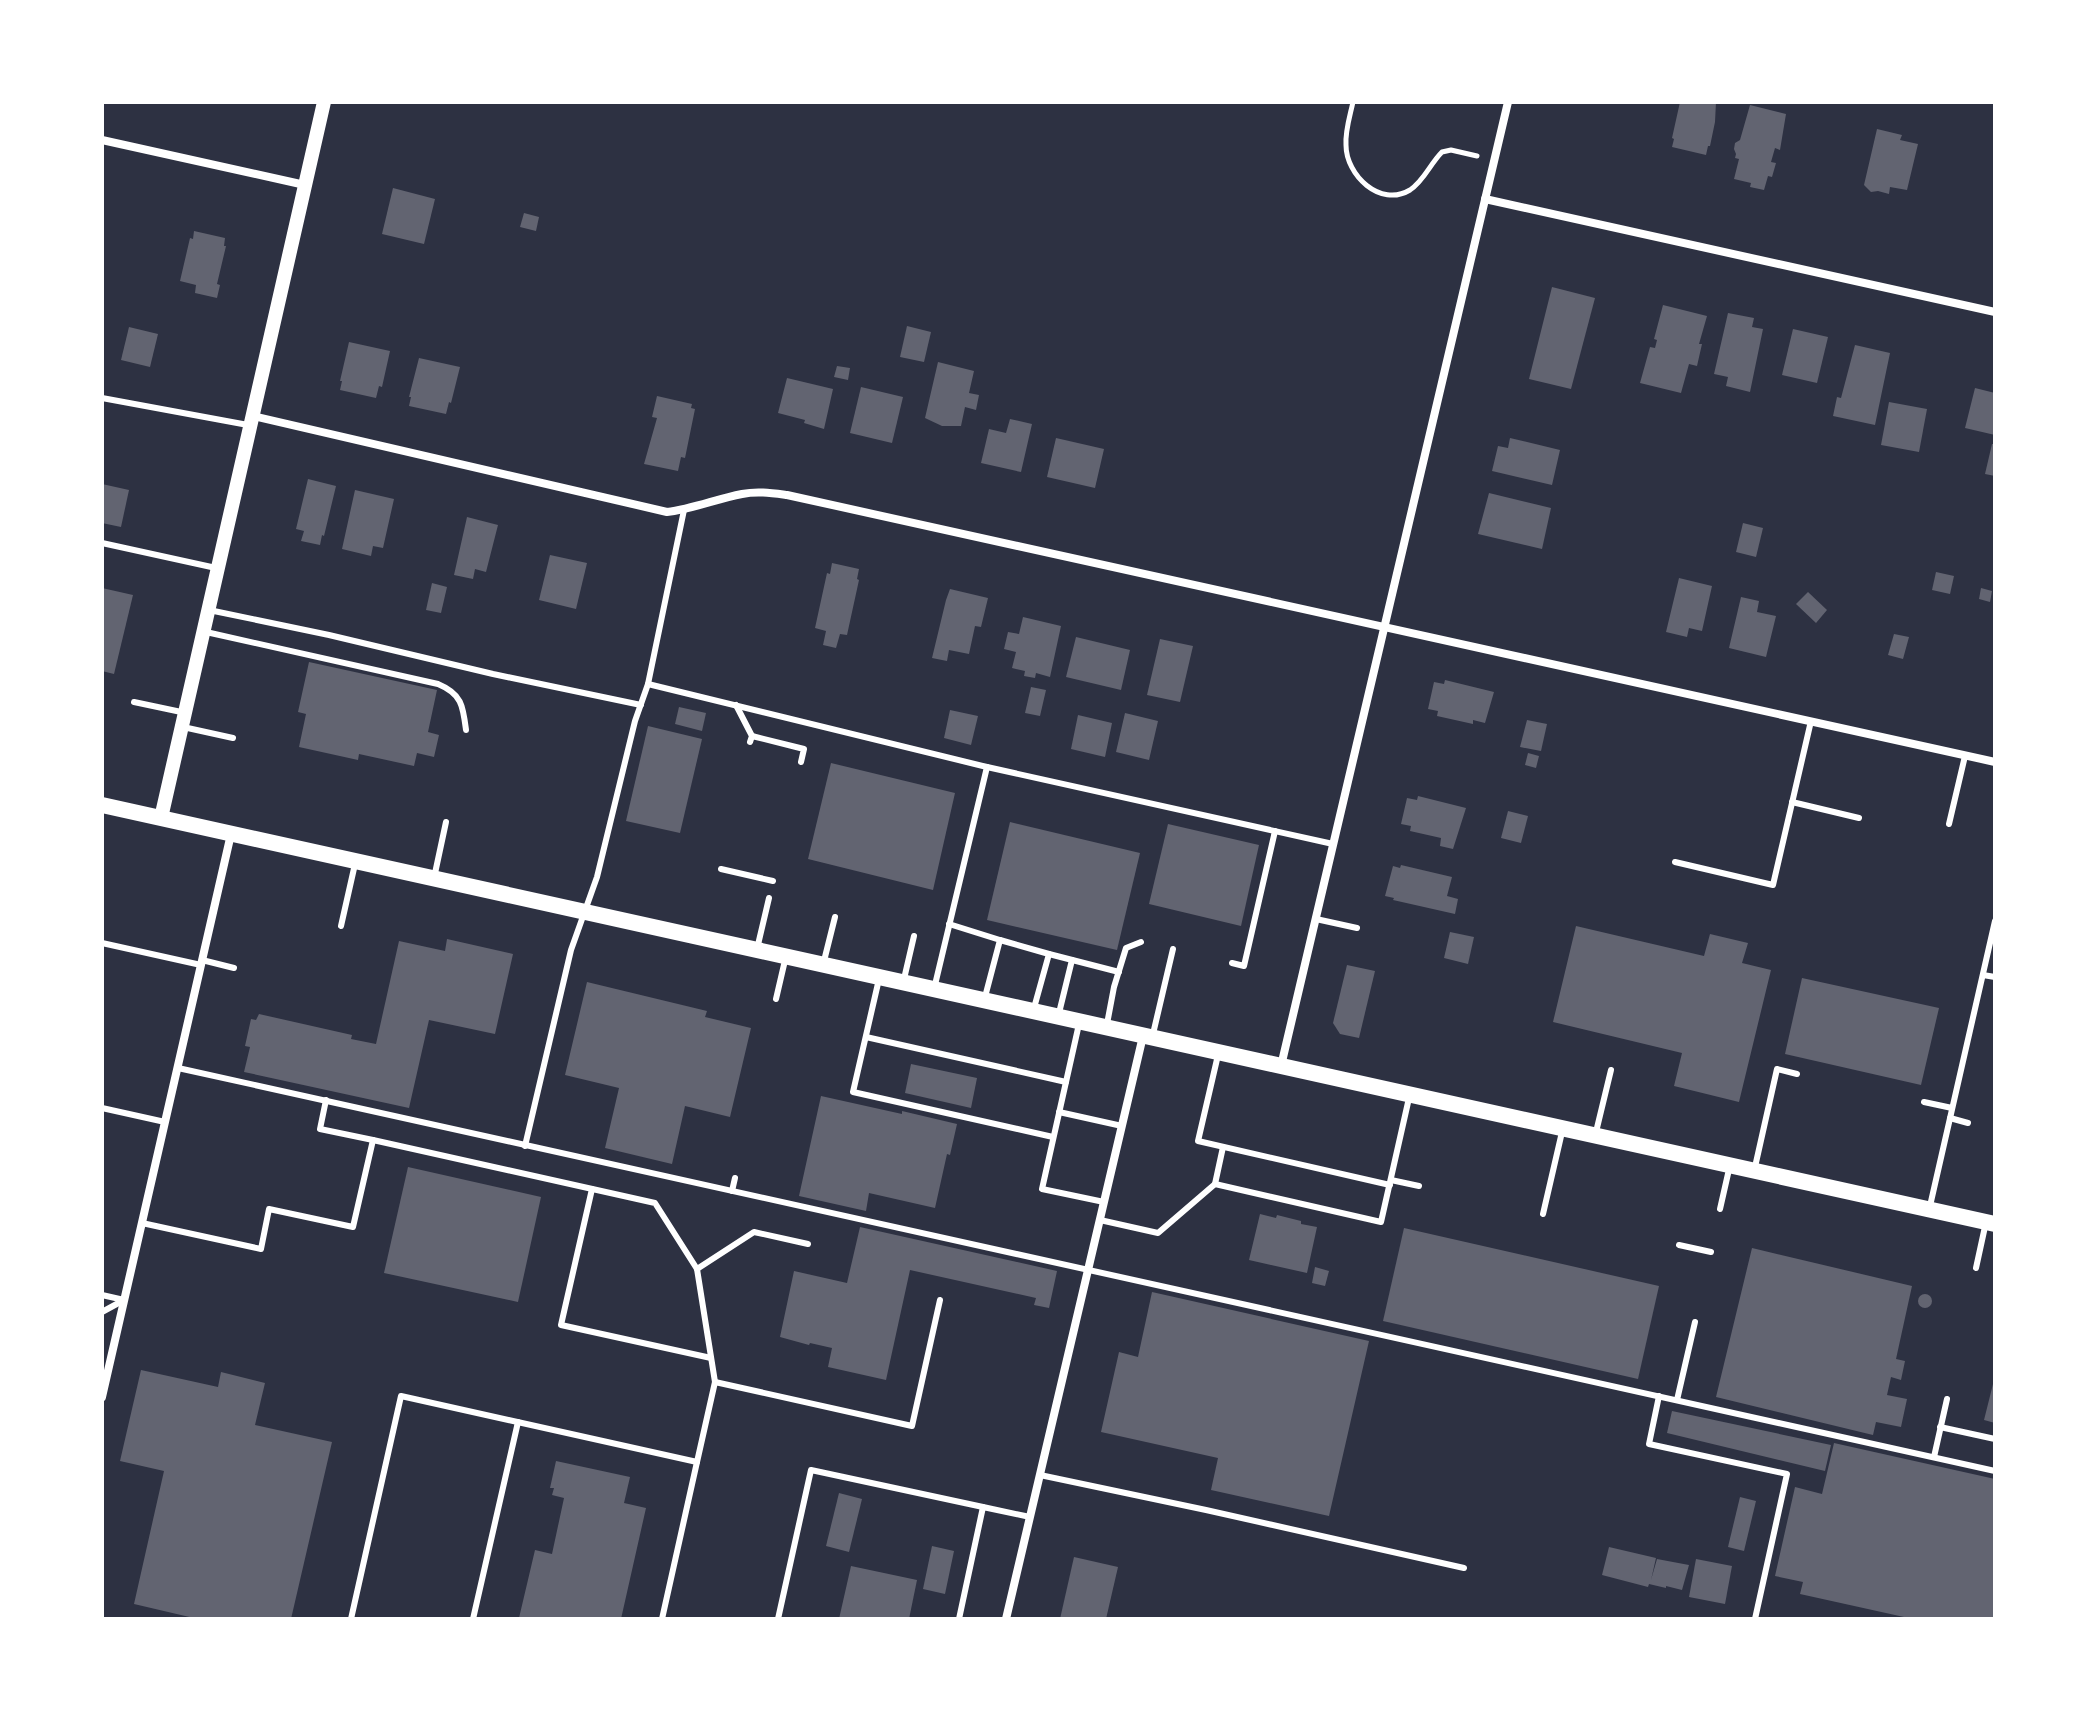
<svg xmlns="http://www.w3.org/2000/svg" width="2097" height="1721" font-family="Poppins,sans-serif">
	<rect width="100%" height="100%" fill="#2d3142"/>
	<g fill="#626471">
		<path d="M1680 102H1716L1715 122 1710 146H1708L1706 155 1672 147 1674 139 1672 138Z"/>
		<path d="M1750 105 1786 114 1780 150 1775 148 1771 162 1776 163 1772 177 1768 176 1764 190 1750 187 1751 183 1734 179 1739 159 1735 158 1736 154 1734 149 1735 143 1740 140Z"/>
		<path d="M1877 129 1902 135 1900 140 1918 144 1907 190 1890 187 1889 194 1878 191 1871 192 1864 185Z"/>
		<path d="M393 188 435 199 424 244 382 234Z"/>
		<path d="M524 213 539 217 536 231 520 227Z"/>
		<path d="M194 231 225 238 224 246H226L217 284 220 285 217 298 195 293 196 285 180 281 190 238 193 239Z"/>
		<path d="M1552 287 1595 298 1571 389 1529 379Z"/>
		<path d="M1663 305 1707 316 1699 344H1702L1697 366 1689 364 1681 393 1640 383 1650 347 1655 348 1657 340 1654 339Z"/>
		<path d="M1728 313 1754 318 1752 327 1763 329 1750 392 1726 386 1728 377 1714 374Z"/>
		<path d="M907 326 931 332 924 362 900 357Z"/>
		<path d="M129 327 158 334 150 367 121 360Z"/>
		<path d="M1793 329 1828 337 1817 383 1782 375Z"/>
		<path d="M349 342 390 351 382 387 379 386 376 398 340 390 342 381H340Z"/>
		<path d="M1855 345 1890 353 1875 425 1833 416 1837 397 1841 398Z"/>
		<path d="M419 358 460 367 451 403 449 402 446 414 409 406 411 397H409Z"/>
		<path d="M938 362 974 371 969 393 979 395 976 410 965 407 961 426H942L925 418Z"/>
		<path d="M837 366 850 368 848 380 834 377Z"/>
		<path d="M787 378 833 389 824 429 804 423 805 420 778 413Z"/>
		<path d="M861 387 903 397 892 443 850 433Z"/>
		<path d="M1975 388 1995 393V435L1965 428Z"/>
		<path d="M657 396 692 404 691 408 695 409 685 458 681 457 678 471 644 464 657 418 652 417Z"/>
		<path d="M1889 402 1927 409 1919 452 1881 445Z"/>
		<path d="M1010 419 1032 424 1021 472 981 463 989 429 1006 433Z"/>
		<path d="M1056 438 1104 449 1095 488 1047 477Z"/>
		<path d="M1510 438 1560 450 1552 485 1492 471 1498 446 1508 448Z"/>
		<path d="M1992 444H1995V476L1985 474Z"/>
		<path d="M308 479 336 486 324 536 322 535 320 545 301 541 304 531 296 529Z"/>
		<path d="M102 484 129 490 121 527 102 523Z"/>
		<path d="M355 490 394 499 383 548 373 546 371 556 342 549Z"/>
		<path d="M1489 493 1551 508 1542 549 1478 534Z"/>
		<path d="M467 517 498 525 486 572 475 569 473 579 454 575Z"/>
		<path d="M1743 523 1763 528 1756 557 1736 552Z"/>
		<path d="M550 555 587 563 576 609 539 600Z"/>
		<path d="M832 563 859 569 857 579 859 580 847 635 840 634 836 648 823 645 826 631 815 628 827 573 830 574Z"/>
		<path d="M1936 572 1954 576 1950 594 1932 590Z"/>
		<path d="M1679 578 1712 586 1702 631 1689 628 1687 637 1666 632Z"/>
		<path d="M432 583 447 587 441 613 426 610Z"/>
		<path d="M102 588 133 595 114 674 102 671Z"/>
		<path d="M1981 588 1992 591 1990 602 1979 599Z"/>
		<path d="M950 589 988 598 981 627 975 626 969 654 949 650 947 661 932 658 946 600Z"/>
		<path d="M1808 592 1827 610 1816 623 1796 604Z"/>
		<path d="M1741 597 1759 601 1757 612 1776 616 1766 657 1729 648Z"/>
		<path d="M1023 617 1061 626 1050 677 1036 673 1035 678 1024 676 1025 671 1012 668 1016 652 1004 649 1008 632 1019 634Z"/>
		<path d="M1894 634 1909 637 1903 659 1888 655Z"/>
		<path d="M1076 637 1130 650 1121 690 1066 677Z"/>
		<path d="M1160 639 1193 646 1180 702 1147 695Z"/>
		<path d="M309 662 437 690 428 732 439 735 434 757 417 753 414 766 359 754 358 760 299 747 306 714 298 712Z"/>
		<path d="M1445 680 1494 692 1485 723 1473 720V724L1437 716 1438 711 1428 709 1434 682 1444 684Z"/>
		<path d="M1031 687 1046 690 1040 716 1025 713Z"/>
		<path d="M679 707 706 713 702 731 675 724Z"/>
		<path d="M950 710 978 716 971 745 944 738Z"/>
		<path d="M1125 713 1158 721 1149 760 1116 752Z"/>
		<path d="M1078 715 1112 723 1105 757 1071 749Z"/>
		<path d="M1527 720 1547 724 1541 751 1520 747Z"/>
		<path d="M648 726 702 739 680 833 626 821Z"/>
		<path d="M1528 753 1539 756 1536 768 1525 765Z"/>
		<path d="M831 763 955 793 933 890 808 859Z"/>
		<path d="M1418 796 1466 808 1453 849 1440 846 1441 838 1410 831 1411 826 1401 824 1407 798 1417 800Z"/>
		<path d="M1508 811 1528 816 1521 843 1501 838Z"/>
		<path d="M1010 822 1140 853 1117 950 987 920Z"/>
		<path d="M1168 824 1259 845 1241 926 1149 904Z"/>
		<path d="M1401 865 1452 877 1447 896 1458 899 1455 914 1393 900 1394 898 1385 896 1393 866 1400 868Z"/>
		<path d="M1576 926 1704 956 1710 934 1748 943 1742 963 1771 970 1739 1102 1674 1086 1682 1053 1553 1022Z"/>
		<path d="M1450 932 1474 937 1468 964 1444 958Z"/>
		<path d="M447 939 513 954 495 1034 429 1020 409 1108 244 1072 250 1047 245 1046 251 1019 256 1020 259 1014 352 1035 351 1039 376 1044 399 941 445 951Z"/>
		<path d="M1347 965 1375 971 1359 1038 1340 1034 1333 1023Z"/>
		<path d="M1802 978 1939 1008 1921 1085 1785 1054Z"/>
		<path d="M587 982 707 1011 705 1017 751 1028 730 1117 685 1106 672 1164 605 1148 619 1088 565 1075Z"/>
		<path d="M911 1064 977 1078 971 1108 905 1093Z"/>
		<path d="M821 1096 902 1114V1111L957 1124 950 1155 947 1154 935 1208 869 1193 866 1211 799 1196Z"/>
		<path d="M408 1167 541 1197 518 1302 384 1273Z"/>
		<path d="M1260 1214 1276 1218 1277 1215 1301 1221V1224L1317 1227 1307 1273 1249 1260Z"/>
		<path d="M860 1227 1057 1271 1049 1308 1034 1305 1036 1298 910 1270 886 1380 828 1367 832 1348 810 1343 809 1345 780 1337 794 1271 847 1283Z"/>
		<path d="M1404 1228 1659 1286 1638 1379 1383 1321Z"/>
		<path d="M1752 1248 1912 1286 1896 1359 1905 1361 1901 1380 1891 1377 1887 1395 1907 1399 1901 1427 1876 1422 1873 1435 1716 1397Z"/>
		<path d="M1315 1267 1329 1271 1325 1286 1312 1283Z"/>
		<path d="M1152 1292 1369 1341 1329 1516 1211 1490 1218 1458 1101 1432 1119 1352 1138 1357Z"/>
		<circle cx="1925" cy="1301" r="7"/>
		<path d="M141 1370 218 1387 221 1372 265 1383 255 1425 332 1442 291 1619H198L134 1604 164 1471 120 1461Z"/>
		<path d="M1994 1380H1995V1423L1984 1420Z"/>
		<path d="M1672 1411 1831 1445 1825 1471 1667 1433Z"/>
		<path d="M1834 1443 1995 1479V1619H1913L1800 1594 1803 1582 1775 1576 1795 1487 1822 1494Z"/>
		<path d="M556 1461 630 1477 624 1503 646 1508 621 1619 519 1618 535 1550 552 1554 564 1498 552 1495 554 1488H550Z"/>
		<path d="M839 1493 862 1499 849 1552 826 1546Z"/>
		<path d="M1740 1497 1756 1501 1744 1551 1728 1547Z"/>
		<path d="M932 1546 954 1551 945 1594 923 1589Z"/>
		<path d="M1609 1547 1656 1558 1651 1580 1657 1559 1689 1565 1682 1590 1666 1586V1588L1649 1584 1648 1587 1602 1575Z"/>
		<path d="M1074 1557 1118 1567 1106 1619H1060Z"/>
		<path d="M1696 1559 1732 1566 1725 1604 1689 1597Z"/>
		<path d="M851 1566 917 1580 909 1619H839Z"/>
	</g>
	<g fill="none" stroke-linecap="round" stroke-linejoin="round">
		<path stroke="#fff" stroke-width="5" d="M1353 102C1350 116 1345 131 1346 145 1346 175 1380 208 1410 190 1424 181 1430 164 1442 152L1451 150 1477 156"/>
		<g stroke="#fff" stroke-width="6">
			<path d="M102 398 248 425"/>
			<path d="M102 543 216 568"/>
			<path d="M209 610 329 635 493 674 641 705"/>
			<path d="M206 632 438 684C462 694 463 706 466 730"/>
			<path d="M648 684 987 767 1333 844"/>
			<path d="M134 702 186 713"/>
			<path d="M736 705 752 736 750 742"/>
			<path d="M183 727 233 738"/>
			<path d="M752 736 804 749 801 762"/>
			<path d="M1792 802 1859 818"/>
			<path d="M1949 824 1965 756"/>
			<path d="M1675 862 1773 885 1811 721"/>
			<path d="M721 869 773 881"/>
			<path d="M434 878 446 822"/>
			<path d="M1316 919 1357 928"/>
			<path d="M949 924 1000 940 985 997"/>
			<path d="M341 926 355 864"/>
			<path d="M1000 940 1049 954 1034 1008"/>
			<path d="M102 943 201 965"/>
			<path d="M757 949 769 898"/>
			<path d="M1049 954 1119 972"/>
			<path d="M202 960 234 968"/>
			<path d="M824 961 835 917"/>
			<path d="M1232 963 1244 966 1275 831"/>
			<path d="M1983 975 1995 977"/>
			<path d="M879 979 853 1092 1053 1137"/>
			<path d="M904 979 914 936"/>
			<path d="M934 989 987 767"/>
			<path d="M776 999 786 956"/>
			<path d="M1059 1013 1072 960"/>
			<path d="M1079 1024 1042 1189 1104 1202"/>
			<path d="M1107 1024 1114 987 1126 948 1141 942"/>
			<path d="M1153 1034 1173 949"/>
			<path d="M866 1037 1066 1082"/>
			<path d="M1218 1055 1198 1141 1390 1185"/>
			<path d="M178 1068 1995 1471"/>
			<path d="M326 1100 320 1129 373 1140"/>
			<path d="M1924 1102 1952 1108"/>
			<path d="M102 1108 165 1122"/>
			<path d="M1059 1112 1122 1126"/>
			<path d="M1950 1118 1968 1123"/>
			<path d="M1596 1132 1611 1070"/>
			<path d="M525 1146 571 950 597 877 635 721 648 684 684 510"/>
			<path d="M1755 1167 1777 1069 1797 1074"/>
			<path d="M1391 1180 1419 1186"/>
			<path d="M1215 1184 1381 1222 1409 1098"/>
			<path d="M592 1189 561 1325 711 1358"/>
			<path d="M732 1191 735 1178"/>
			<path d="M1930 1206 1995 921"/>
			<path d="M1720 1209 1730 1165"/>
			<path d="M1543 1214 1562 1132"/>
			<path d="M1100 1220 1158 1233 1215 1184 1223 1147"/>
			<path d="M142 1223 261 1249 269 1209 353 1227 373 1140 655 1203 697 1269 715 1382"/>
			<path d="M1679 1245 1711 1252"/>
			<path d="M1976 1268 1986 1222"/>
			<path d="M697 1269 754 1232 808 1244"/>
			<path d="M102 1295 124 1300"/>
			<path d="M102 1312 124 1300"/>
			<path d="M1659 1396 1649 1444 1787 1474 1755 1619"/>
			<path d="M1677 1400 1695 1322"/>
			<path d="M1940 1427 1995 1439"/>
			<path d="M1934 1457 1947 1399"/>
			<path d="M1040 1475 1206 1510 1464 1568"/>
			<path d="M351 1619 401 1396 697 1462 715 1382 912 1426 940 1300"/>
			<path d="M473 1619 518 1422"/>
			<path d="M662 1619 697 1462"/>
			<path d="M778 1619 811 1470 983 1507"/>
			<path d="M959 1619 983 1507 1030 1517"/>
		</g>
		<g stroke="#fff" stroke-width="8">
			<path d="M102 140 305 185"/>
			<path d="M1485 199 1995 312"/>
			<path d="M253 416 667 512C693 509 716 499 742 494 757 491 771 493 787 495L1995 762"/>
			<path d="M1281 1066 1508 102"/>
			<path d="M102 1397 231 834"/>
			<path d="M1006 1619 1143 1036"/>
		</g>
		<path stroke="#fff" stroke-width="14" d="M161 818 324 102"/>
		<path stroke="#fff" stroke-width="16" d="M102 805 1995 1224"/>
	</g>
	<rect width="2097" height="1721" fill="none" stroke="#ffffff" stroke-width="208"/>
</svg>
